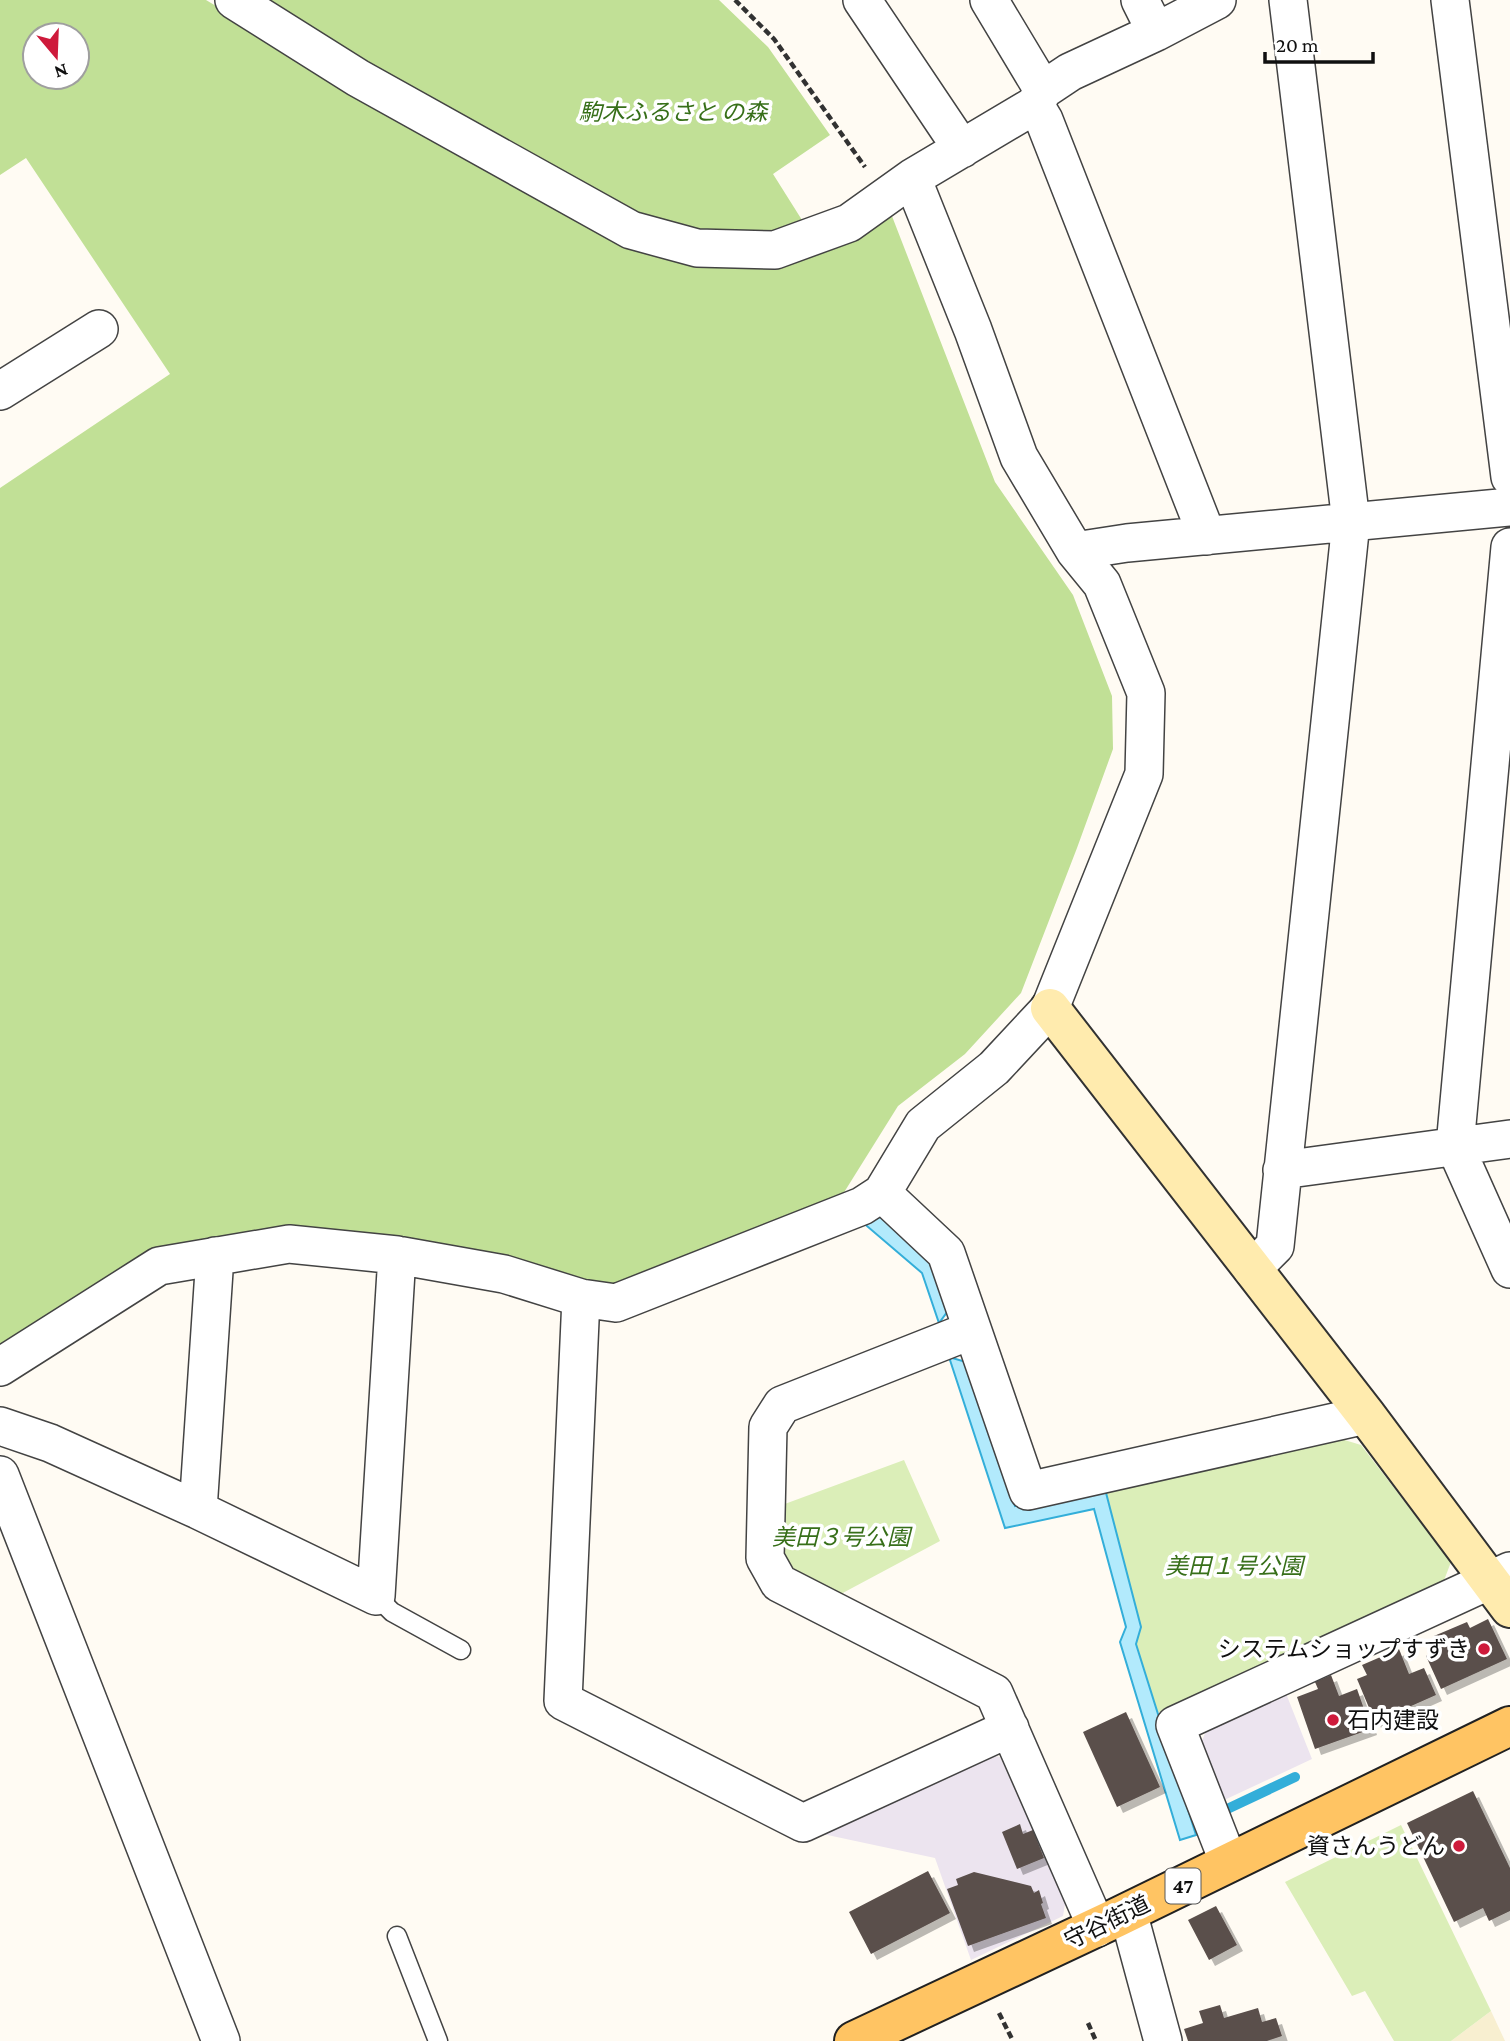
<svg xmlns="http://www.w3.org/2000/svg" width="1510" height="2041" font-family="'Crimson Pro','Noto Sans JP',serif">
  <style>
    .industrial { fill: #ece4ef }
    .farmland { fill: #f8efd0 }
    .green { fill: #dbeeb8 }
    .forest { fill: #c1e096; fill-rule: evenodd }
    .water { fill: #b2eafc; stroke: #33aed9; stroke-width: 2 }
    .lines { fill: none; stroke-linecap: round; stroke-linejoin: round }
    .stream { stroke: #33aed9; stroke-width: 10 }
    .building { fill: #5a4f4b; filter: url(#shadow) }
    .lane-casing { stroke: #434343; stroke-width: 21 }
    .street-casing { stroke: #434343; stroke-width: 40 }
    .secondary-casing { stroke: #323232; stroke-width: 42 }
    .primary-casing { stroke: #212121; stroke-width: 42 }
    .path { stroke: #323232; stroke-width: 4.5; stroke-dasharray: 7 3.5; stroke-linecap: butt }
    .lane { stroke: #fff; stroke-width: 18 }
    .street { stroke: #fff; stroke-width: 37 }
    .secondary { stroke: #ffebae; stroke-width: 38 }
    .primary { stroke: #ffc463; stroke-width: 38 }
    .poi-dot { fill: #ce1a3b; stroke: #fff; stroke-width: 2.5 }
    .labels { text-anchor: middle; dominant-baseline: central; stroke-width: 7; stroke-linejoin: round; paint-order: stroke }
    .shield { fill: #fff; stroke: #585858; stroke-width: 2 }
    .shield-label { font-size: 21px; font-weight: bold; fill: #101010 }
    .park-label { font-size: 23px; font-style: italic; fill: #376f19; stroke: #fff }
    .poi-label { font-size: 23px; fill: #101010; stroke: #fff; text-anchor: end }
    .street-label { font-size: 23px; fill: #101010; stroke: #fff }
  </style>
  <defs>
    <filter id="shadow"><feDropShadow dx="6" dy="6" stdDeviation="0" flood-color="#0004"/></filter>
  </defs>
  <rect width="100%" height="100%" fill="#fffbf3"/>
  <path class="industrial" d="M1285,1691L1312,1759L1220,1802L1201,1743L1209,1724Z
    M984,1754L1000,1757L1066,1898L1063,1916L971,1960L935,1858L818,1833Z"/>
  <path class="farmland" d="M1491,2011L1505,2041H1451Z"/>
  <path class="green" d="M1338,1438L1361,1445L1451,1562L1443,1583L1157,1713L1136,1643L1141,1627L1105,1489Z
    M904,1460L940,1541L839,1595L788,1570L780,1552L782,1505Z
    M1401,1825L1491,2011L1451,2041H1394L1365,1991L1352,1996L1285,1882Z"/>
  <path class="forest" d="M0,0H206L363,94L679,258L890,211L995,482L1073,595L1112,696L1113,749L1077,848L1021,993L965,1054L898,1106L838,1202L612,1287L286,1231L0,1352V488L170,374L26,158L0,175ZM35,35H77V77H35Z
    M251,0H719L768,47L830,135L773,174L807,228L760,239L647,224Z"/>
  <path class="water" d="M879,1215L934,1263L950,1308L939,1323L922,1273L861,1221Z
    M949,1357L966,1362L1015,1506L1105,1489L1141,1627L1136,1644L1196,1835L1180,1840L1120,1642L1126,1627L1094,1509L1005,1528Z"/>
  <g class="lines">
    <path class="stream" d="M1223,1811L1295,1777"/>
  </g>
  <path class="building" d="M1488,1619L1507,1659L1441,1689L1426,1656L1440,1649L1434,1636L1467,1622L1470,1628Z
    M1399,1649L1409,1674L1424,1668L1436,1695L1375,1722L1357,1679L1367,1675L1362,1665Z
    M1331,1675L1339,1696L1357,1689L1371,1729L1315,1749L1297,1697L1318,1689L1315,1682Z
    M1126,1712L1160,1787L1117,1807L1083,1732Z
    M1473,1791L1510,1868V1911L1489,1921L1483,1908L1454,1922L1407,1823Z
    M1020,1824L1023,1834L1033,1830L1044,1858L1017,1869L1002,1832Z
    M928,1871L950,1913L871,1954L849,1912Z
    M974,1872L1031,1886L1034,1893L1039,1890L1043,1903L1041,1904L1046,1918L968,1946L947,1889L958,1885L956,1879Z
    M1216,1906L1237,1945L1209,1960L1188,1920Z
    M1220,2005L1224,2018L1258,2008L1262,2022L1276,2018L1282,2036L1267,2041H1188L1184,2029L1203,2023L1199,2011Z"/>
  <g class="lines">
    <defs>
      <path id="lane" d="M376,1596L392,1612L461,1650
        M397,1936L438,2041"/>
      <path id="street" d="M234,0L358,78L631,230L697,248L775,250L849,223L912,178L1035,105L1043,90L1070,72L1156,32L1217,0
        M862,0L962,149
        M989,0L1043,90
        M1140,0L1156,32
        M1450,0L1510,477
        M1035,105L1044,120L1207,536
        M0,391L99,329
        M1510,547L1455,1146L1510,1269
        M1075,551L1127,543L1510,507
        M1282,1170L1510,1139
        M882,1193L946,1253L1028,1491L1366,1415
        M1252,1269L1275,1246L1351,522L1288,0
        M581,1298L563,1701L803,1823L1010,1728
        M972,1330L782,1405L768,1427L765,1558L779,1583L994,1693L1097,1928
        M0,1367L159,1266L289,1244L397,1255L504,1274L581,1298L616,1303L862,1206L882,1193L923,1125L994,1068L1050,1008L1144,774L1146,693L1102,584L1075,551L1019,457L973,330L912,178
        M0,1426L50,1443L198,1510L376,1596L397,1255
        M0,1475L221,2041
        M198,1510L215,1256
        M1229,1863L1175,1725L1510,1571
        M1128,1912L1163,2041"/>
      <path id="secondary" d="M1050,1008L1366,1415L1510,1608"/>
      <path id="primary" d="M854,2041L1116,1918L1510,1726"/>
    </defs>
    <use href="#lane" class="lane-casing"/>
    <use href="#street" class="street-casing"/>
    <use href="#secondary" class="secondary-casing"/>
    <use href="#primary" class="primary-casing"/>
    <path class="path" d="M735,0L774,39L865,167
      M999,2013L1013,2041
      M1088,2023L1096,2041"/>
    <use href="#lane" class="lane"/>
    <use href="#street" class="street"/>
    <use href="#secondary" class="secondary"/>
    <use href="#primary" class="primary"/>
  </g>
  <g class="poi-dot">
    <circle cx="1484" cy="1649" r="7"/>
    <circle cx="1333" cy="1720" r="7"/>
    <circle cx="1459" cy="1846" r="7"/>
  </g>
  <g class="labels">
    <rect class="shield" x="1165.5" y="1868.5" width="35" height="35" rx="5"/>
    <g class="shield-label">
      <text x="1183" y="1886">47</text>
    </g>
    <g class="park-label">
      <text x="673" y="112">駒木ふるさと の森</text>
      <text x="841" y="1537">美田３号公園</text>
      <text x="1234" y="1566">美田１号公園</text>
    </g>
    <g class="poi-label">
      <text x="1470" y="1649">システムショップすずき</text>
      <text x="1347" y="1720" text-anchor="start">石内建設</text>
      <text x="1445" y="1846">資さんうどん</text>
    </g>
    <g class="street-label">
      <text transform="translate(1107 1922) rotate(-26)">守谷街道</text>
    </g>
  </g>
  <g transform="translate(56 56) rotate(161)"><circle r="33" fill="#ffffff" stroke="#9f9f9f" stroke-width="2"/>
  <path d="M0-5L12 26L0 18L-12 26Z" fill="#ce1a3b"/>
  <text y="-10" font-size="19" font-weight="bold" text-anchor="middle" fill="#101010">N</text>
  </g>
  <path d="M1265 52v10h108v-10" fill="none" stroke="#101010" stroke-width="3.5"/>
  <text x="1276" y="52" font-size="21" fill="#101010" stroke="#ffffff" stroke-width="5" paint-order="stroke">20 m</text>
</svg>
